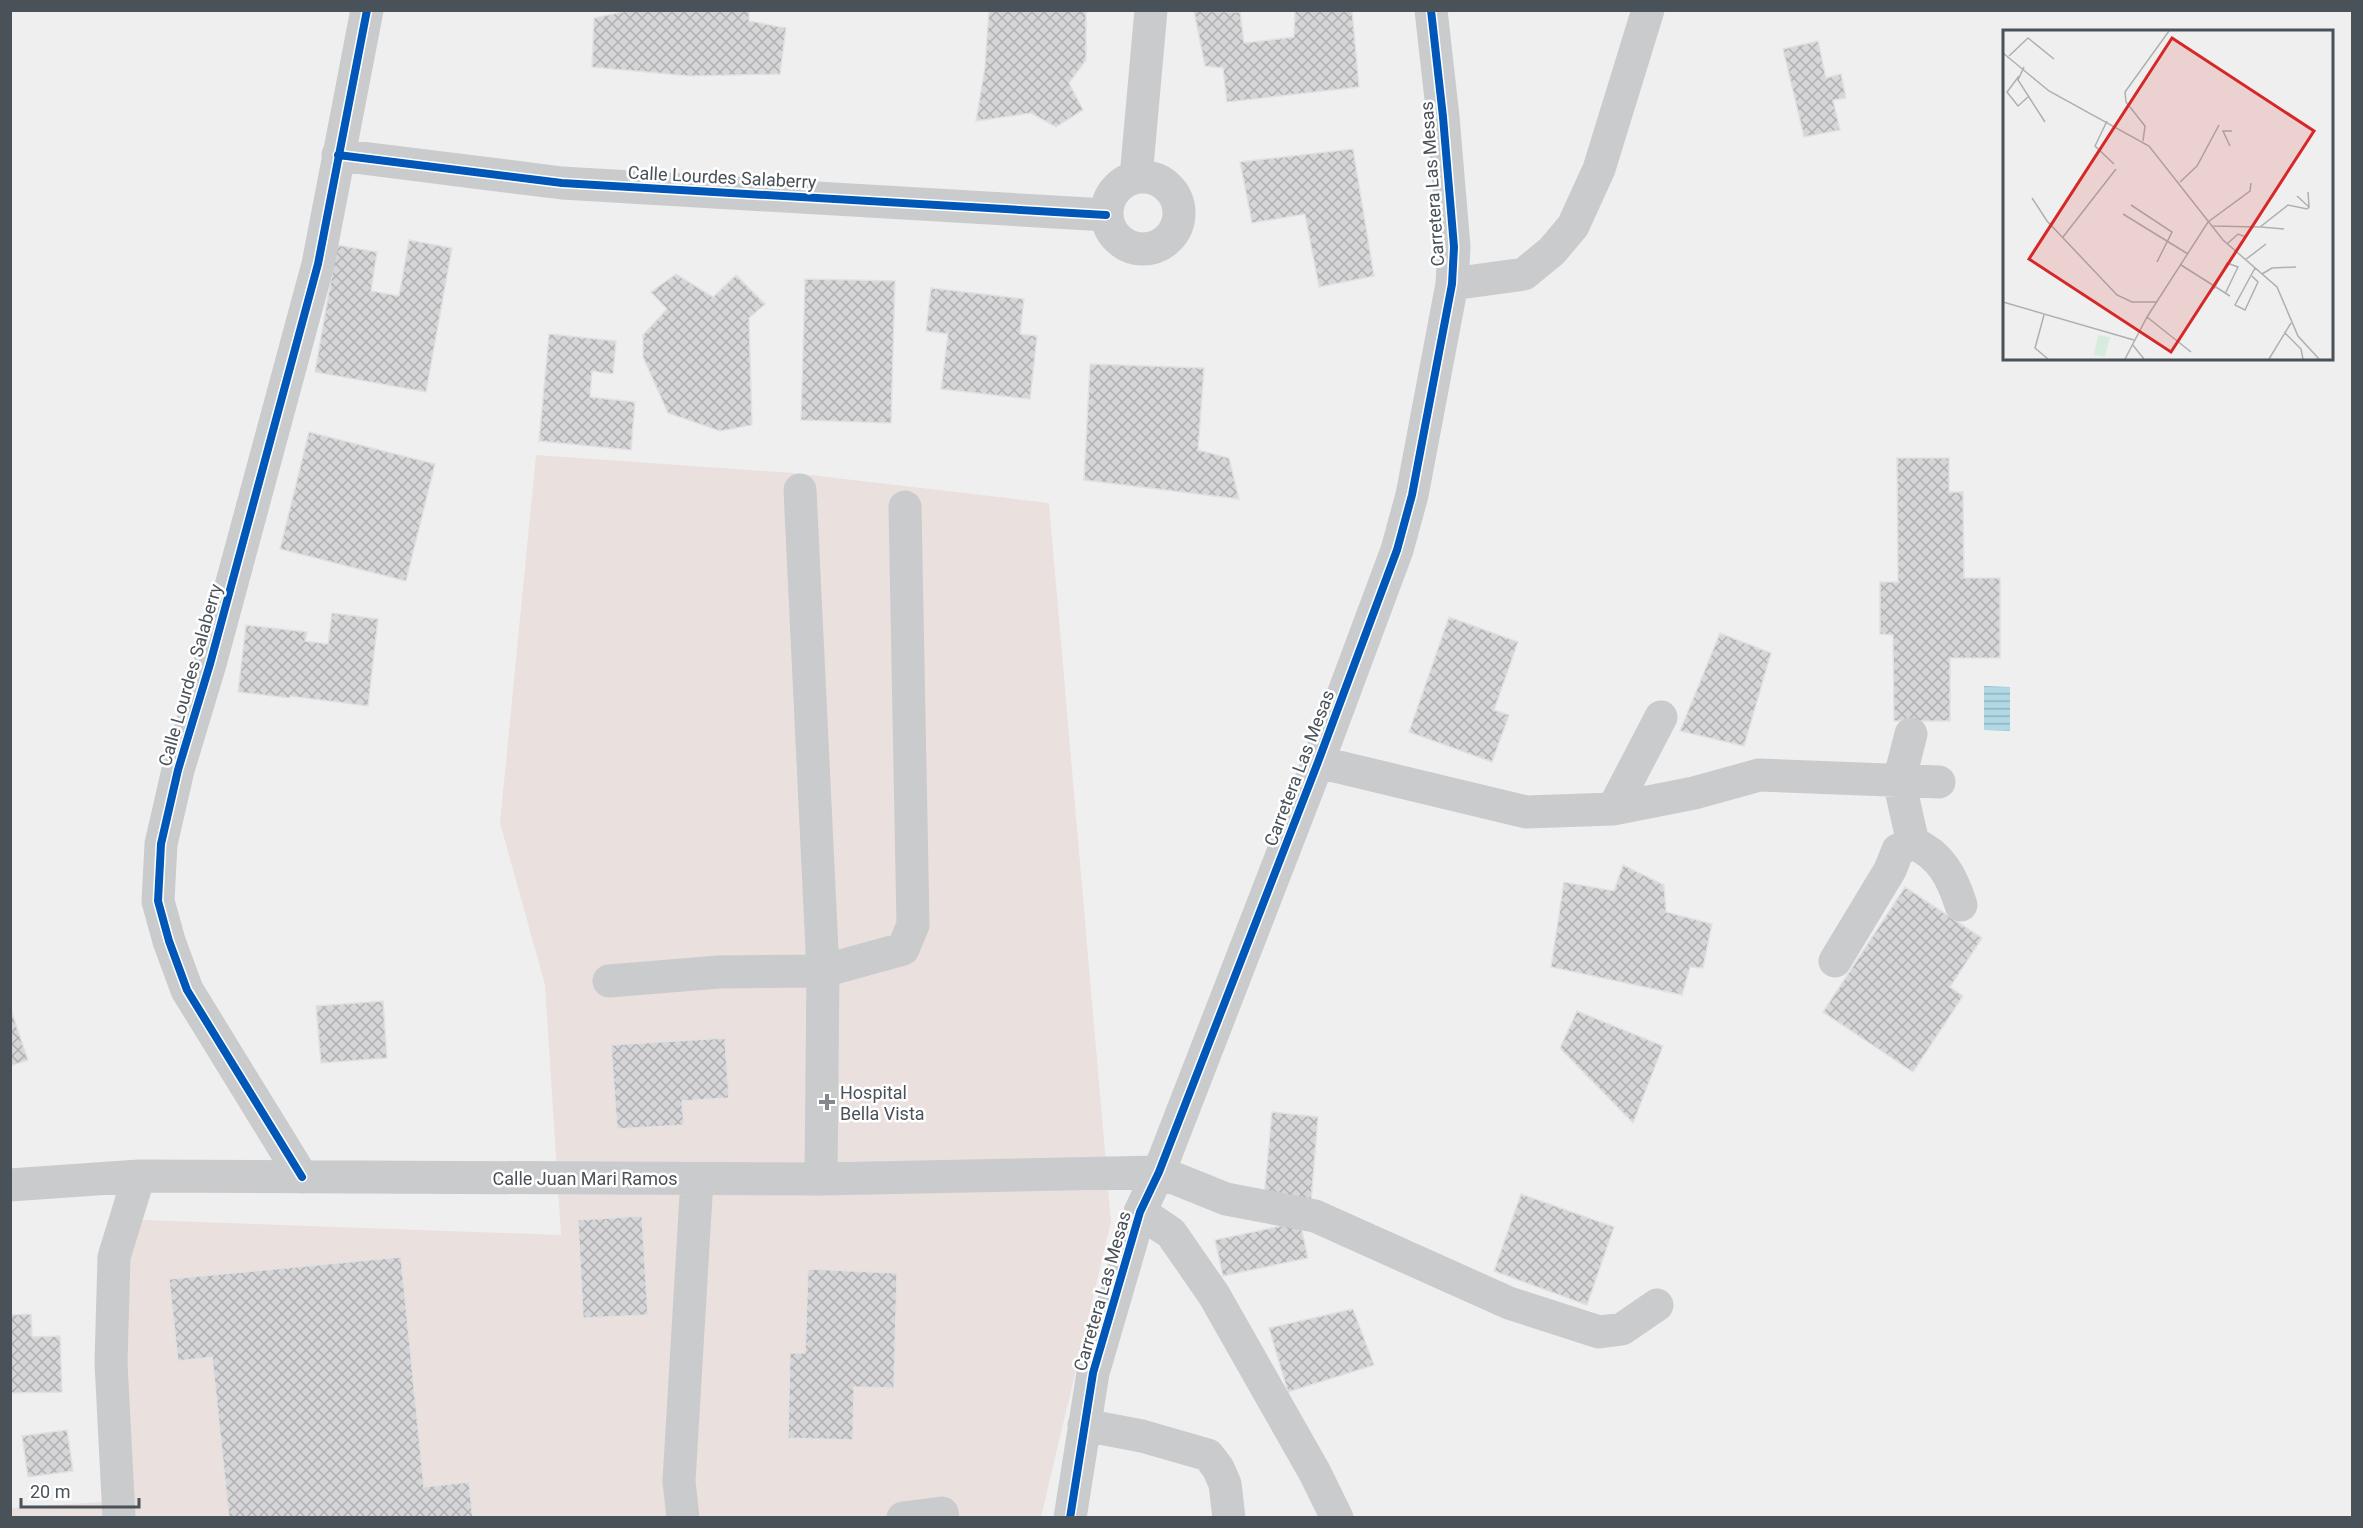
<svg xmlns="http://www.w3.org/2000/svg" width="2363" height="1528" font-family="Roboto,sans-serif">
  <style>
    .medical { fill: #eae0de }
    .water { fill: url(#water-rules) }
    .building { fill: url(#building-cross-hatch); stroke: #e1e1e2; stroke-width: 1.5 }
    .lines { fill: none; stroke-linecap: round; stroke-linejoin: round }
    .minor { stroke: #cacbcd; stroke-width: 33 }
    .cycleway-casing { stroke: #fff; stroke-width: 11 }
    .cycleway { stroke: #0057b8; stroke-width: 8 }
    .poi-dot { fill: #83888e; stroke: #fff; stroke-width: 2 }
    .labels { text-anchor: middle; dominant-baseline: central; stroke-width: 5; stroke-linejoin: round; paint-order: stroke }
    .street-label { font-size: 18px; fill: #495159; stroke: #fff }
    .poi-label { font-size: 18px; fill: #495159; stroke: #fff; text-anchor: start }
    .inset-road { fill: none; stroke: #adb0b3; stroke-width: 1.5 }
    .view { fill: #d62828; fill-opacity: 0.15; stroke: #d62828; stroke-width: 3 }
    .inset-edge { fill: none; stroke: #495159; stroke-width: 3 }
  </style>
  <defs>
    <pattern id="water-rules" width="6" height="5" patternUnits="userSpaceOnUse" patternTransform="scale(1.5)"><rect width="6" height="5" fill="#b0d9e5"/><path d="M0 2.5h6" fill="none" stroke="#91b2bd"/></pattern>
    <pattern id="building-cross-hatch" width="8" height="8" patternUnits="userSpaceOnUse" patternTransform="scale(1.5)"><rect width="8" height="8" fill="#d6d6d8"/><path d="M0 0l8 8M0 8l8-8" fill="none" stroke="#b0b0b2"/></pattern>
  </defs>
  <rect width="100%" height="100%" fill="#f0efef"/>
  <path class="medical" d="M536,455L793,473L1049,503L1111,1222L1041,1517L11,1518V1508L102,1502L115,1219L561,1235L545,985L500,823Z"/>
  <path class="water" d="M1984,686L2010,687V731L1984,730Z"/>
  <path class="building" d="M631,10H749V21L786,28L780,74L690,76L592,67L594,18Z
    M989,10H1086V60L1069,83L1083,110L1056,127L1031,113L976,121L985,67Z
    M1295,10H1352L1359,87L1227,102L1223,68L1205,66L1194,11L1240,12L1244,43L1294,37Z
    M1818,41L1826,78L1841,74L1846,98L1833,100L1840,130L1804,137L1783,49Z
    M1353,149L1374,276L1319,287L1305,214L1252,223L1240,162Z
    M409,240L452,248L426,392L315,372L337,245L377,252L371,291L399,296Z
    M676,274L713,297L736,275L765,304L749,318L752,425L720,431L668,413L643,357V335L667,309L651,292Z
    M805,279L895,281L891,423L801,420Z
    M931,288L1024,299L1020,334L1037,336L1030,399L941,389L948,334L926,331Z
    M549,334L616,341L613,374L592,371L590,397L635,402L631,450L539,441Z
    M1090,364L1204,368L1198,450L1229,458L1239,499L1084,480Z
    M309,432L435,464L406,581L280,549Z
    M1897,458H1949V492H1963L1964,578H2000V658H1950V721H1894L1893,635L1880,634V582H1898Z
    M332,613L378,619L368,706L290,696V698L238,692L246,625L307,632L305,641L328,644Z
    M1449,617L1518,642L1494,710L1509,715L1492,762L1409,732Z
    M1720,633L1771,653L1744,746L1680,731Z
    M1623,865L1664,885L1666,912L1712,924L1703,968L1690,967L1682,995L1551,967L1564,882L1614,891Z
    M1905,887L1982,938L1950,987L1963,996L1913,1072L1823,1012Z
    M383,1001L387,1058L321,1063L316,1006Z
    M10,1007L28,1060L10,1066Z
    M1577,1011L1663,1046L1633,1123L1560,1048Z
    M725,1038L729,1098L682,1101L684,1125L617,1129L611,1045Z
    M1272,1112L1318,1117L1311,1202L1264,1198Z
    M1521,1194L1614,1227L1587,1305L1494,1271Z
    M642,1216L648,1315L583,1318L578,1220Z
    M1300,1222L1308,1258L1223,1276L1215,1240Z
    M401,1257L424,1487L469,1482L473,1518H229L212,1357L178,1361L169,1279Z
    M808,1269L897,1273L894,1388L854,1387L853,1440L788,1438L790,1353H805Z
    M1353,1309L1374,1365L1288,1392L1269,1328Z
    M31,1314L32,1337L60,1336L62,1392L10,1393V1315Z
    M67,1430L73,1471L28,1477L22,1436Z"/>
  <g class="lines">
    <path class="minor" d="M338,155L562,183L1106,215
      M1107 213a36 36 0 1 1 72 0a36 36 0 1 1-72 0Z
      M1136,177L1151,10
      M1452,284L1524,274L1552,251L1573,226L1599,169L1648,10
      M800,490L823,971L821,1179
      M1911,734L1899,781L1913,843
      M1318,762L1526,812L1613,809L1694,793L1759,775L1939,782
      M1613,809L1661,717
      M1835,961L1890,870L1898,850L1913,843C1941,855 1952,877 1961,905
      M609,981L719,972L823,971L903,949L913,925L905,507
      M302,1177L187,990L169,941L158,901L161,844L178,770L210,664L318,264L367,10
      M10,1185L139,1176L821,1179L1159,1172L1226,1199L1315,1216L1509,1303L1599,1332L1622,1329L1657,1305
      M1140,1212L1171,1233L1214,1295L1315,1473L1337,1518
      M1084,1425L1142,1436L1208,1455L1218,1468L1225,1484L1229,1518
      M119,1518L111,1363L114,1257L139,1176
      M683,1518L679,1481L697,1179
      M903,1518L942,1513L943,1518
      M1070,1518L1093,1373L1140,1212L1159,1172L1318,762L1397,550L1412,495L1452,284L1454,247L1443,117L1431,10"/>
    <defs>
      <path id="cycleway" d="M338,155L562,183L1106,215
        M302,1177L187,990L169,941L158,901L161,844L178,770L210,664L318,264L367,10
        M1070,1518L1093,1373L1140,1212L1159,1172L1318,762L1397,550L1412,495L1452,284L1454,247L1443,117L1431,10"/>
    </defs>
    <use href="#cycleway" class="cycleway-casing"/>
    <use href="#cycleway" class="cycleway"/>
  </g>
  <path class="poi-dot" d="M824 1093h6v6h6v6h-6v6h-6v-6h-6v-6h6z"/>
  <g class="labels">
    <g class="street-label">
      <text transform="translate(722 177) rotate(3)">Calle Lourdes Salaberry</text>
      <text transform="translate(1432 184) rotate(-94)">Carretera Las Mesas</text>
      <text transform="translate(190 675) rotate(-74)">Calle Lourdes Salaberry</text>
      <text transform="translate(1299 768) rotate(-69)">Carretera Las Mesas</text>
      <text x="585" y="1178">Calle Juan Mari Ramos</text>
      <text transform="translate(1102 1291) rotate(-74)">Carretera Las Mesas</text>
    </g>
    <g class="poi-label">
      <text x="840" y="1092">Hospital<tspan x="840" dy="21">Bella Vista</tspan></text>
    </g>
  </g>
  <g transform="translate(2003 30)">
    <rect width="330" height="330" fill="#f0efef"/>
    <path d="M95,305L107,307L102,327L91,325Z" fill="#d7ecdf"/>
    <path class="inset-road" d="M0,23L46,61L146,116L220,210L274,257L295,306L316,329M6,26L25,8L51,29M21,37L15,50L42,92M16,46L4,62L15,76L25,67M104,91L92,116L111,134M140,111L142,96L123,72L122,62L166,1M227,116L220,101H229M177,152L194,136L216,95M294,166L306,177L305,162M29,168L44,191L114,265L129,272H154M128,175L169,202L154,232M120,184L185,224M208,196L257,197L285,175L304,179L306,177M258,197L281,199M60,207L113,139M224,214L235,204L243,207M242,230L263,214M178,235L227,266M259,244L269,238L293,237M249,246L255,252L242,280L232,275L252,238M211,259L224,233L235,237L222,264M0,272L131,310M41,285L32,318L45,329M144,287L188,322M281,302L298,319L300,329M129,314L141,329M122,329L144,287L205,192L247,161L248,153M266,329L288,293"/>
    <path class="view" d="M169,8L311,101L168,322L26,229Z"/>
    <rect width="330" height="330" class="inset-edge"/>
  </g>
  <rect width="2363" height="1528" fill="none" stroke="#495159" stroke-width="24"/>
  <path d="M21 1498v9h118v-9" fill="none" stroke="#495159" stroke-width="3"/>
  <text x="30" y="1498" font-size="18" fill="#495159" stroke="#ffffff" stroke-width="4.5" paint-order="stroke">20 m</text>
</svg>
